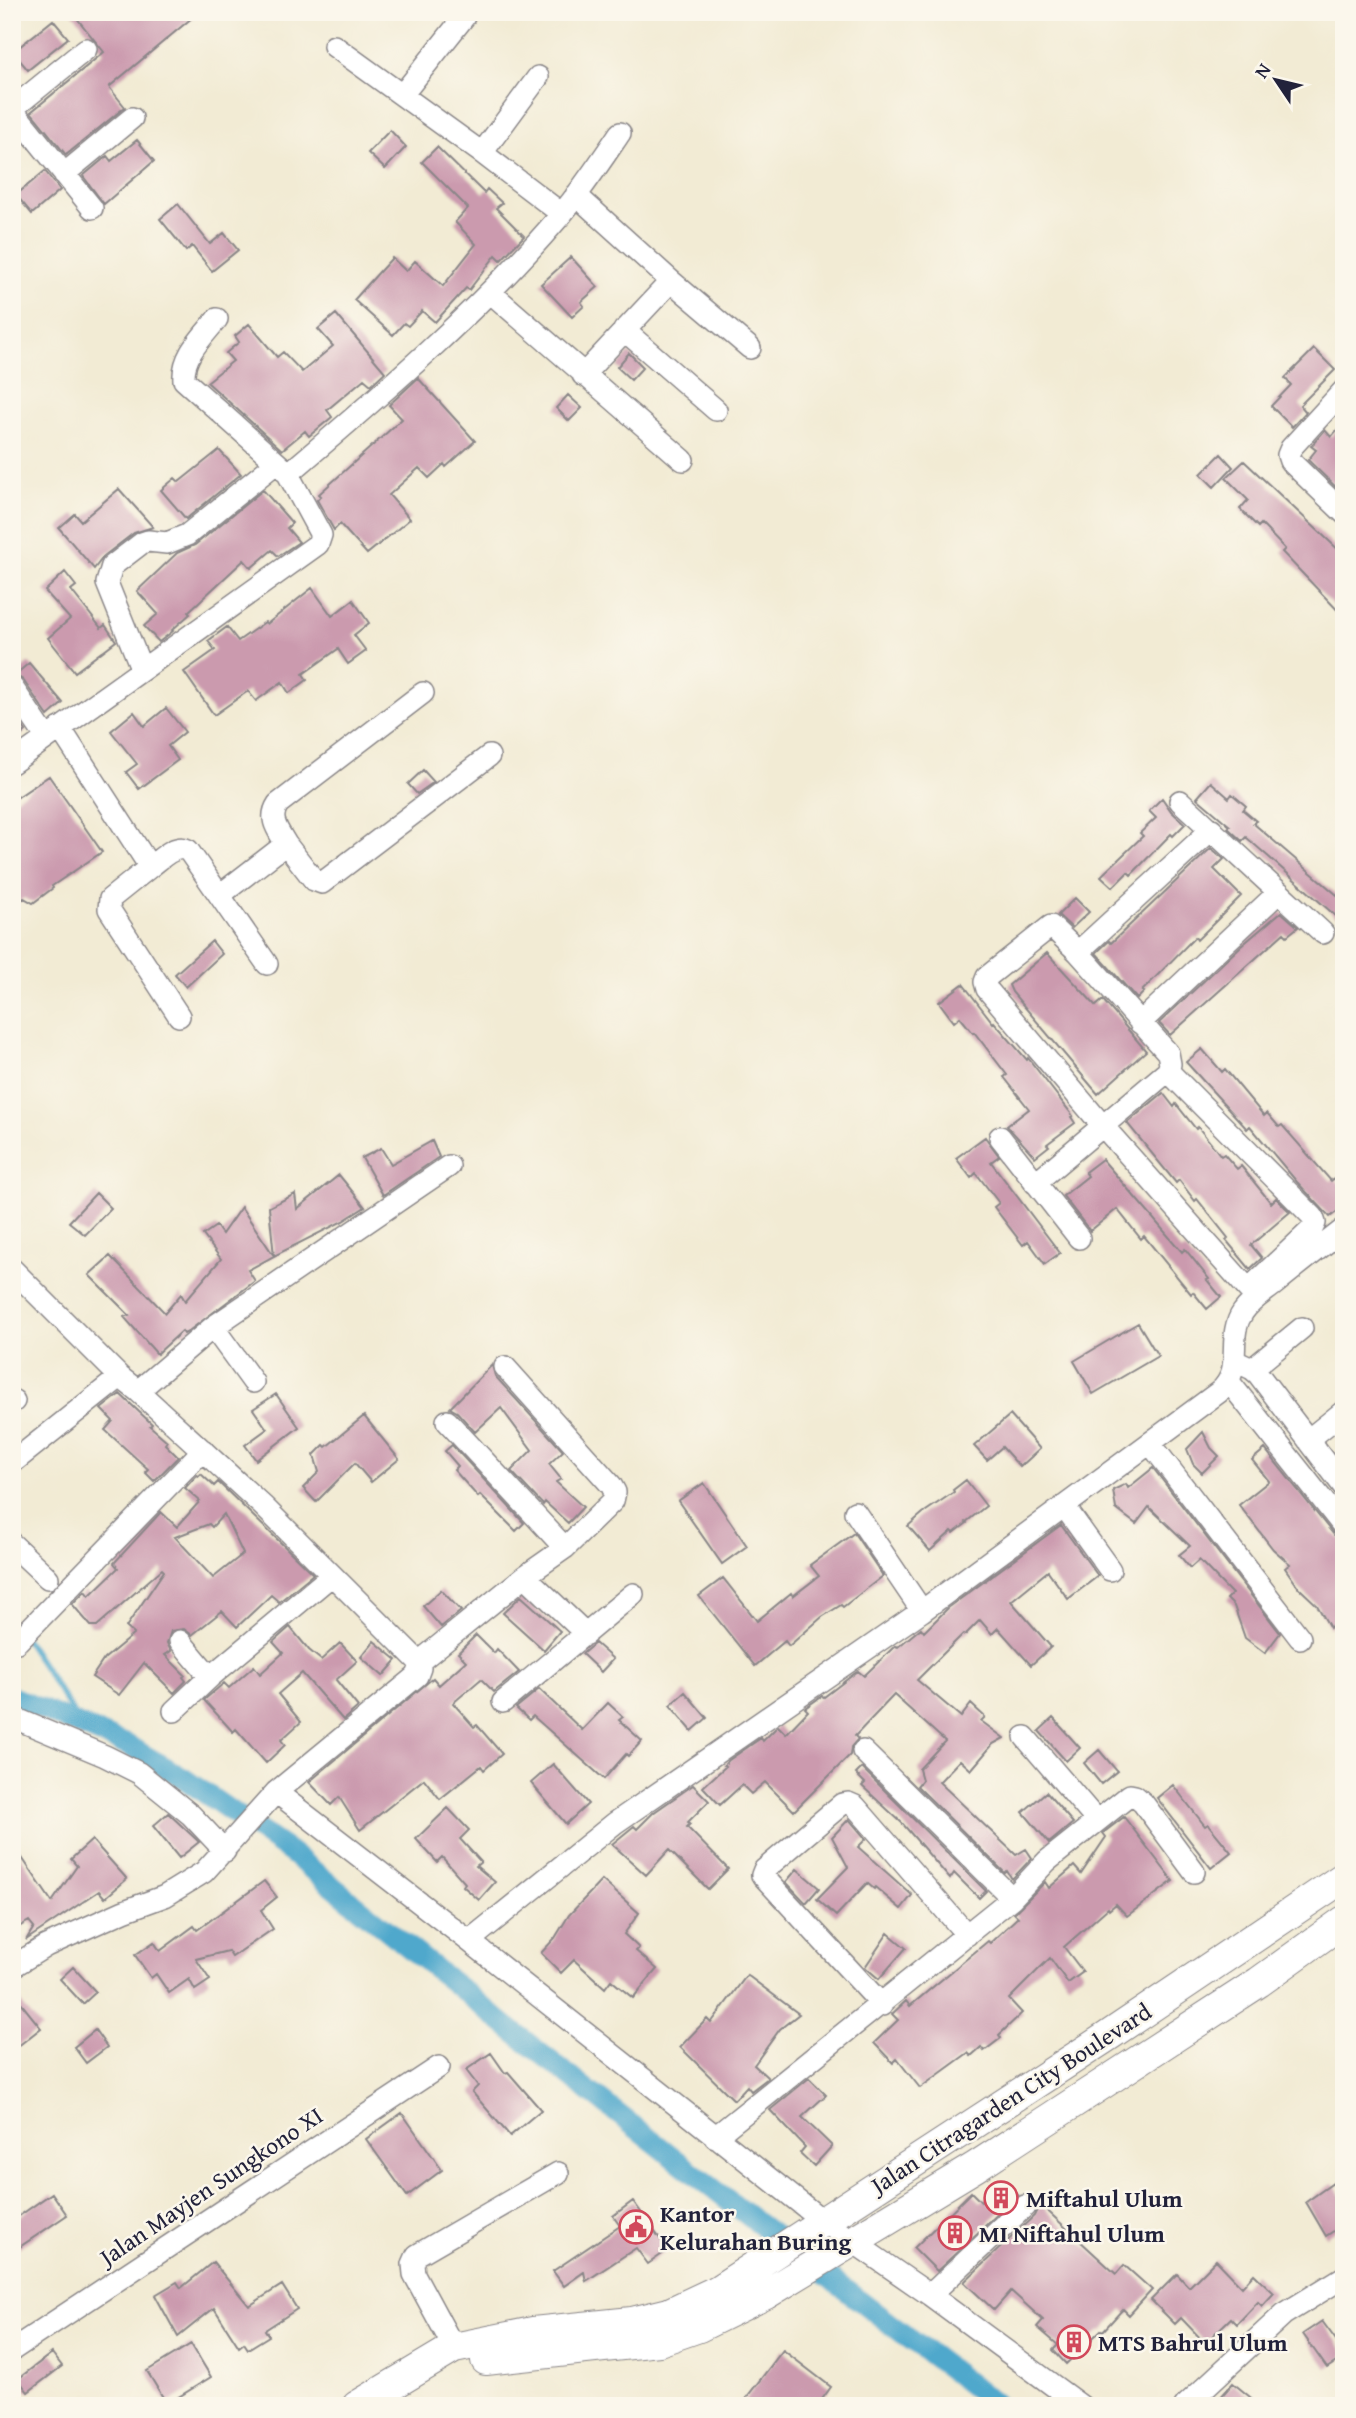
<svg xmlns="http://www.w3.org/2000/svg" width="1356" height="2418" font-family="'Gentium Book Plus',serif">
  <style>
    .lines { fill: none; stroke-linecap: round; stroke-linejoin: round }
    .stream { stroke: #4fa8cc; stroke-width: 6 }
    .canal { stroke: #4fa8cc; stroke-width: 21 }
    .building { fill: #cb9aae; fill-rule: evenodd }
    .minor-casing { stroke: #8a8688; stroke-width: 24 }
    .secondary-casing { stroke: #8a8688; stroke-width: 32 }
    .minor { stroke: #fff; stroke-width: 21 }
    .secondary { stroke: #fff; stroke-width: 30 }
    .labels { text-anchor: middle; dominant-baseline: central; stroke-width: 5; stroke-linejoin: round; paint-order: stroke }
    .street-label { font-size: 24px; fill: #22223b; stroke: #fbf7ec }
    .poi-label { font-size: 24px; font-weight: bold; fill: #22223b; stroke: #fbf7ec; text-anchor: start }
  </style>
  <rect width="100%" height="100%" fill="#fbf7ec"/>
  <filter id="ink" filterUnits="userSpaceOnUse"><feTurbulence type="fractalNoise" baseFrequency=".0143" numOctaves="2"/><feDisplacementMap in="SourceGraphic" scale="14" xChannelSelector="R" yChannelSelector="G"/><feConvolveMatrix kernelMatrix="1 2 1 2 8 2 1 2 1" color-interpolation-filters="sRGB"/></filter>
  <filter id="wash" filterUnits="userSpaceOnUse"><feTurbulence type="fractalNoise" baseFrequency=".00686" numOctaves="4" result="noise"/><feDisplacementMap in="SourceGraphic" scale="28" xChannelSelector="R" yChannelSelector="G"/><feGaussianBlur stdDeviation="1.57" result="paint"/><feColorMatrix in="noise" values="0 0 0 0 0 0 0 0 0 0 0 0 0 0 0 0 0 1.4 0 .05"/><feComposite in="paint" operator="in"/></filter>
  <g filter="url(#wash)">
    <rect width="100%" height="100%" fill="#f2ebd4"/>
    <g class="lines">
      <path class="stream" d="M12,1625L20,1631L82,1726"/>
      <path class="canal" d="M12,1697L129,1746L183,1778L290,1852L544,2056L751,2218L998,2406"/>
    </g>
    <g id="blocks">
      <path class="building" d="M72,12H199L109,87L125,107L66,155L31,112L104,52Z
        M53,20L68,38L28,70L13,52Z
        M390,130L406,147L385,169L368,153Z
        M137,140L154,161L104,204L83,176L107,156L111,161Z
        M437,147L484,193L487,189L502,203L496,208L524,236L501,260L496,255L469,290L466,288L435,322L422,311L408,326L404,323L393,335L354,300L380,271L392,258L406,271L415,261L443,286L476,244L455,222L468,208L422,162Z
        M45,171L60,190L32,214L16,195Z
        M178,204L210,244L224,233L238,250L212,271L192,246L186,251L160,219Z
        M571,257L598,287L581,302L584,306L572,317L541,284Z
        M336,314L385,372L371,385L364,379L327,410L332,417L309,436L305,431L282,450L207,382L233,361L226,353L239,342L235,336L249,324L277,357L283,352L302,372L333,346L318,329Z
        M1314,349L1335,370L1300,405L1306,412L1292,427L1271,406L1291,385L1285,378Z
        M629,353L643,367L631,380L617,367Z
        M418,378L475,441L446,467L444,464L429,478L419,468L389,495L410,519L367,554L340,524L334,530L317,500L321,496L319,494L402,419L389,405Z
        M568,395L582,408L569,421L556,408Z
        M1344,422V495L1308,460L1316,450L1311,446L1325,430L1331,437Z
        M219,450L241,474L186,519L161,490L175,478L179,482Z
        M1221,454L1233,467L1214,487L1201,474Z
        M1244,461L1344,555V617L1282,552L1285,549L1261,524L1258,527L1240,509L1248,500L1226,478Z
        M119,489L153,527L134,533L104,556L94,569L59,528L75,514L81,521Z
        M263,490L292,523L287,528L299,542L278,556L272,550L251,568L244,560L188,612L190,614L172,630L173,631L159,642L144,626L158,614L137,591L177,553L195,545Z
        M65,572L76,586L71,590L101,628L105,625L116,641L75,672L48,638L70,619L45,591Z
        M312,588L332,616L353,600L369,623L354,635L366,651L348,664L338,649L303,674L307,680L289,693L282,682L256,701L248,691L214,715L184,672L215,650L208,641L227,627L238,641L265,622L267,624Z
        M29,663L63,703L48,716L23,680L15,675Z
        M166,708L185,732L168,746L178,760L139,789L126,772L137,764L111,731L134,712L144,726Z
        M12,711L26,731L12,743Z
        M423,770L434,782L417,794L408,784Z
        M49,776L102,852L52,886L53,888L33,903L24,898L12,907V801Z
        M1211,782L1229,798L1232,794L1246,806L1243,810L1256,821L1253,823L1344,901V909L1337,917L1246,837L1242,841L1228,828L1230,826L1197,798Z
        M1162,798L1171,811L1185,824L1173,836L1171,834L1131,875L1128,872L1113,887L1101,876L1143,836L1140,833L1156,818L1149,811Z
        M1211,848L1224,859L1214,869L1241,896L1197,940L1195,937L1142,991L1144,992L1137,999L1096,953L1109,941L1111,943Z
        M1075,898L1089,912L1072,928L1058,915Z
        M1281,912L1298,927L1287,936L1284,933L1170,1035L1159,1023L1240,947Z
        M212,941L222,954L186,987L175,974Z
        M1047,953L1096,1006L1103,1000L1146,1051L1098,1094L1012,992L1009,985Z
        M963,984L993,1023L994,1022L1027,1060L1028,1058L1073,1116L1071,1117L1075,1123L1047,1144L1049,1146L1035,1157L1007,1126L1029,1109L1004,1077L1007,1075L974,1032L973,1033L960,1017L954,1022L939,1002Z
        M1202,1049L1222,1072L1225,1069L1264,1116L1267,1113L1279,1127L1282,1125L1331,1181L1335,1178L1344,1188V1206L1330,1217L1297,1182L1250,1126L1247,1129L1186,1062Z
        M1163,1093L1174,1107L1176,1104L1196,1129L1198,1127L1221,1156L1224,1154L1237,1169L1241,1166L1271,1203L1276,1198L1290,1212L1251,1245L1262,1258L1250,1269L1226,1240L1228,1238L1197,1199L1195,1201L1179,1180L1176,1183L1127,1123Z
        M985,1137L999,1156L991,1162L1060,1253L1045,1264L1028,1241L1023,1245L994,1207L999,1203L976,1173L971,1178L956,1158Z
        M432,1141L439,1157L383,1195L362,1158L381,1148L391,1164Z
        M1102,1159L1182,1252L1185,1249L1209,1279L1207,1280L1221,1297L1207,1309L1193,1292L1191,1294L1144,1236L1141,1239L1117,1209L1090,1231L1063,1196L1088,1176L1085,1172Z
        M339,1175L365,1207L343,1221L274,1256L269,1207L295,1194L297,1209Z
        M96,1193L111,1208L85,1235L69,1222Z
        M241,1207L274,1256L248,1270L255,1281L186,1333L184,1334L182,1331L157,1354L124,1317L129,1315L89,1275L110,1256L165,1313L181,1294L185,1301L221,1259L203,1235L216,1226L222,1234Z
        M1138,1323L1158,1356L1093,1394L1074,1361Z
        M492,1365L495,1376L563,1451L549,1464L561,1479L556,1482L583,1507L568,1523L545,1502L543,1505L511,1471L532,1450L501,1408L475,1432L457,1412L450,1408Z
        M120,1394L152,1424L150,1426L167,1441L165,1444L178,1457L154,1481L145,1472L148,1469L105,1430L113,1421L101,1409Z
        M276,1394L299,1427L256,1460L245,1445L267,1429L253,1409Z
        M1010,1415L1040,1449L1020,1467L1002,1447L987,1460L974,1446Z
        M364,1416L399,1459L371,1482L355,1463L316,1502L303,1488L319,1472L314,1455L324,1445L326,1447Z
        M1203,1432L1211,1448L1219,1456L1202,1473L1193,1464L1187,1449Z
        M452,1445L524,1523L516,1531L480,1495L478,1497L454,1470L458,1466L445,1451Z
        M1265,1449L1334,1535L1344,1540V1611L1330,1628L1317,1605L1299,1588L1285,1568L1290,1564L1273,1549L1239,1505L1269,1481L1252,1460Z
        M1153,1468L1280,1633L1265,1653L1245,1638L1234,1606L1227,1599L1232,1594L1199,1560L1190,1568L1179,1555L1190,1546L1149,1507L1136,1524L1116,1509L1113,1490L1126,1484L1128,1488Z
        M201,1474L214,1486L218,1482L313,1574L279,1602L271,1595L237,1627L222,1611L192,1635L184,1629L171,1631L167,1643L171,1651L165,1655L185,1675L183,1677L186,1681L174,1693L144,1663L119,1695L92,1677L104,1659L134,1634L126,1627L164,1571L162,1569L97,1626H91L72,1604L85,1591L89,1596L118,1568L114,1563L161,1512L177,1527L200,1501L185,1488L197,1475L199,1476ZM224,1514L243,1554L213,1578L175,1537L209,1524L212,1527Z
        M966,1480L986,1506L966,1522L967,1523L954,1533L952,1531L930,1551L908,1526L923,1513L954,1492L953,1490Z
        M704,1483L747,1546L722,1564L678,1501Z
        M1061,1525L1098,1576L1068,1599L1048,1571L1011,1601L1051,1647L1031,1665L998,1628L992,1634L980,1620L965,1635L963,1634L917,1680L961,1717L971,1704L985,1717L981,1721L1004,1738L993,1744L971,1770L960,1760L939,1782L1016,1855L1026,1849L1032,1858L1012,1879L1007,1871L1005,1873L917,1786L922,1780L919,1769L945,1741L894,1695L855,1736L858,1739L851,1747L850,1755L794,1811L765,1782L751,1794L742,1785L720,1805L703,1787L726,1766L724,1765L729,1760L761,1738L763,1741L778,1726L786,1734L808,1711L805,1708L822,1696L824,1697L858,1671L864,1676L895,1646L898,1647L921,1628L924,1632L948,1608Z
        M854,1533L883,1576L843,1607L841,1605L822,1617L789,1646L785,1641L755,1666L699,1596L723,1578L757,1621L791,1593L793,1596L819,1576L810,1565Z
        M441,1590L461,1611L441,1627L423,1606Z
        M521,1596L560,1631L544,1650L503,1613Z
        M290,1627L309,1650L321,1660L340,1643L357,1661L336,1680L358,1707L343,1720L302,1673L278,1694L301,1722L281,1740L285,1745L266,1763L236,1729L233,1732L204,1700L224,1683L229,1688L254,1666L260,1674L283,1653L273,1642Z
        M476,1635L494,1653L497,1649L519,1672L494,1692L481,1679L453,1703L474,1727L477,1725L502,1754L484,1770L481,1766L440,1799L424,1779L360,1830L339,1797L331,1805L309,1782L433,1678L439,1685L466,1661L458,1653Z
        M374,1641L397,1660L383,1676L361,1657Z
        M595,1643L613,1659L601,1672L582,1654Z
        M539,1689L582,1730L608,1703L623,1717L619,1720L642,1741L628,1756L626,1754L604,1779L533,1716L529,1720L516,1708Z
        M685,1692L707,1718L692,1731L670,1705Z
        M1053,1718L1080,1748L1066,1761L1039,1731Z
        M1099,1750L1117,1771L1101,1784L1084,1763Z
        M553,1764L588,1804L566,1824L531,1783Z
        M862,1768L986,1891L979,1898L954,1873L950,1879L902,1823L862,1786L865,1783L856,1774Z
        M693,1785L709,1801L688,1822L690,1824L687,1827L728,1869L708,1889L669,1850L646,1875L612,1844L634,1826L637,1829L653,1813Z
        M1173,1785L1205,1826L1208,1824L1231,1852L1211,1868L1157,1798Z
        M1046,1792L1073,1823L1049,1843L1023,1812Z
        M448,1808L469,1830L460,1839L481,1862L476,1866L495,1882L479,1900L463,1886L465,1883L442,1857L437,1862L416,1839Z
        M168,1813L199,1842L179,1858L153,1826Z
        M1124,1817L1173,1881L1127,1916L1116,1904L1109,1910L1108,1908L1064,1947L1083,1972L1068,1983L1050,1958L1009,1999L1022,2013L999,2035L1001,2038L984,2051L981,2047L971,2056L968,2053L920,2088L897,2059L893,2063L874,2043L898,2020L892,2014L906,2001L910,2006L988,1941L990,1943L1018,1917L1014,1913L1045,1882L1049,1888L1074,1866L1081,1874L1106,1837L1103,1833Z
        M849,1819L866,1839L858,1847L912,1895L901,1909L875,1887L874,1889L867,1883L836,1916L817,1899L848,1867L832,1837Z
        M92,1840L127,1879L105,1898L99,1891L26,1940L34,1927L29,1921L12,1931V1843L52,1902L77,1866L71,1859Z
        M797,1869L819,1888L806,1903L786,1882Z
        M602,1880L639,1913L624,1934L639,1948L636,1951L657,1969L633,1998L611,1980L605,1988L574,1960L561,1973L541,1953L555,1938L569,1915Z
        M264,1881L277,1897L261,1910L273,1929L232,1957L228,1951L196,1959L210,1980L195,1990L189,1979L169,1993L156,1974L151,1978L135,1955L154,1942L160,1951L194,1926L197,1930Z
        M888,1933L906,1948L879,1979L865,1967Z
        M73,1967L96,1992L83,2004L60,1979Z
        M747,1975L799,2014L780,2029L754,2065L768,2078L751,2091L747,2086L734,2100L680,2047L707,2019L711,2023Z
        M12,1992L41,2028L12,2051Z
        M95,2030L107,2047L86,2063L74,2047Z
        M491,2053L505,2073L508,2072L541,2110L510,2136L472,2092L478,2086L466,2070Z
        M809,2078L826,2095L802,2117L832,2146L814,2166L800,2153L805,2147L770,2110Z
        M402,2113L442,2170L407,2196L366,2139Z
        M1002,2180L1018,2195L937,2271L914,2248L971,2192L981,2202Z
        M1333,2183L1344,2199V2224L1326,2236L1306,2202Z
        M52,2193L67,2215L12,2252V2221Z
        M633,2201L668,2250L648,2264L636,2248L586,2281L584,2272L564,2286L553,2271L620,2226L613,2216Z
        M1040,2204L1116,2274L1124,2265L1152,2290L1129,2315L1123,2309L1103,2331L1101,2330L1066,2364L1053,2350L1058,2345L1037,2327L1043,2320L1011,2291L994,2310L964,2282L1034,2216Z
        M1216,2260L1242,2287L1254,2274L1274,2293L1262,2306L1258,2302L1237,2324L1231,2318L1205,2343L1181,2318L1175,2324L1151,2300L1177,2274L1189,2287Z
        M213,2262L249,2306L282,2285L297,2309L265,2330L269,2336L248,2349L244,2343L239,2347L214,2308L178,2337L155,2295L177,2282L181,2288Z
        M1322,2321L1344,2351V2357L1327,2368L1303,2334Z
        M191,2344L211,2377L167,2404L147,2371Z
        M783,2350L831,2387L817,2406H740Z
        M52,2353L62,2366L28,2392L18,2379Z
        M1233,2383L1261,2406H1213Z"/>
    </g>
  </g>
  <g filter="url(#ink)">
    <use href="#blocks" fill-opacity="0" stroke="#8a8688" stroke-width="2"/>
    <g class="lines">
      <defs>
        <path id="minor" d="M334,46L482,153L562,214
          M402,95L464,17
          M12,109L92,208
          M12,109L86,49
          M482,153L538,77
          M64,174L132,118
          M576,195L671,281L750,348
          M490,292L683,460
          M217,319C203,337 182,355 184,380L285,470
          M624,330L716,410
          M583,375L671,281
          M1344,390L1291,448L1288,455L1290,461L1344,513
          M142,670L107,583L112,566L142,543L148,541L167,543L187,535L276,463
          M12,687L46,737
          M60,728L150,867C161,859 175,843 188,850L267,964
          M12,763L318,544L321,535L288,474C381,395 481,309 560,216C582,190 601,161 620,133
          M1180,801L1323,933
          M286,844L314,880L322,883L489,756
          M150,867L110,899L109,909L179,1016
          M220,895L286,844C278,830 268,819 278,804L423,693
          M1078,952L1212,829
          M1140,1023L1279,892
          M1168,1071L1313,1217L1315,1223L1312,1229L1254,1284
          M1000,1137L1079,1238
          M1035,1183L1168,1071L1170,1064L1168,1053L1078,952L1051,926L987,977L985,982L987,989L1102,1125L1256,1298
          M12,1269L120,1377L138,1391L263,1506L419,1662L420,1668L417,1676L276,1792L204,1872L165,1896L124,1911L46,1946L12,1967
          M213,1327L253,1382
          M1235,1361L1252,1369L1258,1374L1344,1487
          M1252,1369L1302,1328
          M1230,1383L1344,1527
          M138,1391L213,1327L449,1166
          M12,1400L14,1401
          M447,1421L565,1548
          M1308,1440L1344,1411
          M1150,1443L1300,1638
          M12,1463L120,1377
          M1064,1506L1110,1570
          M855,1512L922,1611
          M12,1544L48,1578
          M525,1576L586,1634
          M180,1641L210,1677
          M17,1642L203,1450
          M419,1662L525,1576L565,1548L613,1501L615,1492L611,1485L505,1367
          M503,1702L633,1594
          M174,1711L210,1677L332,1575
          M12,1717L105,1756L139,1773L191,1815L225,1851
          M1025,1737L1097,1821
          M863,1751L1012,1898
          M276,1792L469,1941L823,2221L930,2295L1081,2406
          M469,1941L615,1823L922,1611L1219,1392C1246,1369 1225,1337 1243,1312C1251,1300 1265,1292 1276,1283C1298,1265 1321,1247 1344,1229
          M882,2005L762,1875L764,1870L842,1804L848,1803L855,1806L967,1935
          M715,2137L1012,1898L1047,1861L1130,1795L1135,1796L1143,1803L1194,1872
          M930,2295L1025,2206
          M454,2348L414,2274L413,2264L417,2255L558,2173
          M12,2350L439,2067
          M1185,2406L1284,2314L1344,2277"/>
        <path id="secondary" d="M486,2360L659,2341L699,2327L766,2294L975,2167L1259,1982L1344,1921
          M357,2406L454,2348L533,2332L632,2322L669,2313L718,2290L1105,2038L1344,1877"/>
      </defs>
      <use href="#minor" class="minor-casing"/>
      <use href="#secondary" class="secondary-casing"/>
      <use href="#minor" class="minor"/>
      <use href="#secondary" class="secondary"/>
    </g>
  </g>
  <defs>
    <symbol id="building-ring" viewBox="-11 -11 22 22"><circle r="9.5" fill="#fbf7ec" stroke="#d1495b" stroke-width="1.5"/><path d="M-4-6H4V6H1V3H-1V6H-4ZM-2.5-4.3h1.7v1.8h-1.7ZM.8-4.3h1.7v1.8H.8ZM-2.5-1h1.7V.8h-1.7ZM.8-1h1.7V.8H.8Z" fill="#d1495b"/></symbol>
    <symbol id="civic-ring" viewBox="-11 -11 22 22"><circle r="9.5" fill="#fbf7ec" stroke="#d1495b" stroke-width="1.5"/><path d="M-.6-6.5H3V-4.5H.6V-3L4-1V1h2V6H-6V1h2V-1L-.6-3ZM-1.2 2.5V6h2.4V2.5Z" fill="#d1495b"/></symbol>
  </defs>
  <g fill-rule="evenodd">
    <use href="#building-ring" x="982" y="2179" width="38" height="38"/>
    <use href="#civic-ring" x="617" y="2208" width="38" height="38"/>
    <use href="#building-ring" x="936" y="2214" width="38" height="38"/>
    <use href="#building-ring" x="1055" y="2323" width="38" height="38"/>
  </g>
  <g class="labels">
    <g class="street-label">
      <text transform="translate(1011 2098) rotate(-33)">Jalan Citragarden City Boulevard</text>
      <text transform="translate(211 2186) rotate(-34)">Jalan Mayjen Sungkono XI</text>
    </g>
    <g class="poi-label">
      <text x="1026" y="2198">Miftahul Ulum</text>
      <text x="660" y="2213">Kantor<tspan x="660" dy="28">Kelurahan Buring</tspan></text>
      <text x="979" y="2233">MI Niftahul Ulum</text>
      <text x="1098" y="2342">MTS Bahrul Ulum</text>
    </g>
  </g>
  <rect width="1356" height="2418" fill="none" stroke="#fbf7ec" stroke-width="42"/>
  <g transform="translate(1276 80) rotate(305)" stroke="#fbf7ec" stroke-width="5" paint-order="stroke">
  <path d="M0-5L12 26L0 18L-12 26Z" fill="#22223b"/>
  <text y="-10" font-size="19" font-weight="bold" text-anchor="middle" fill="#22223b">N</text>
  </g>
</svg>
